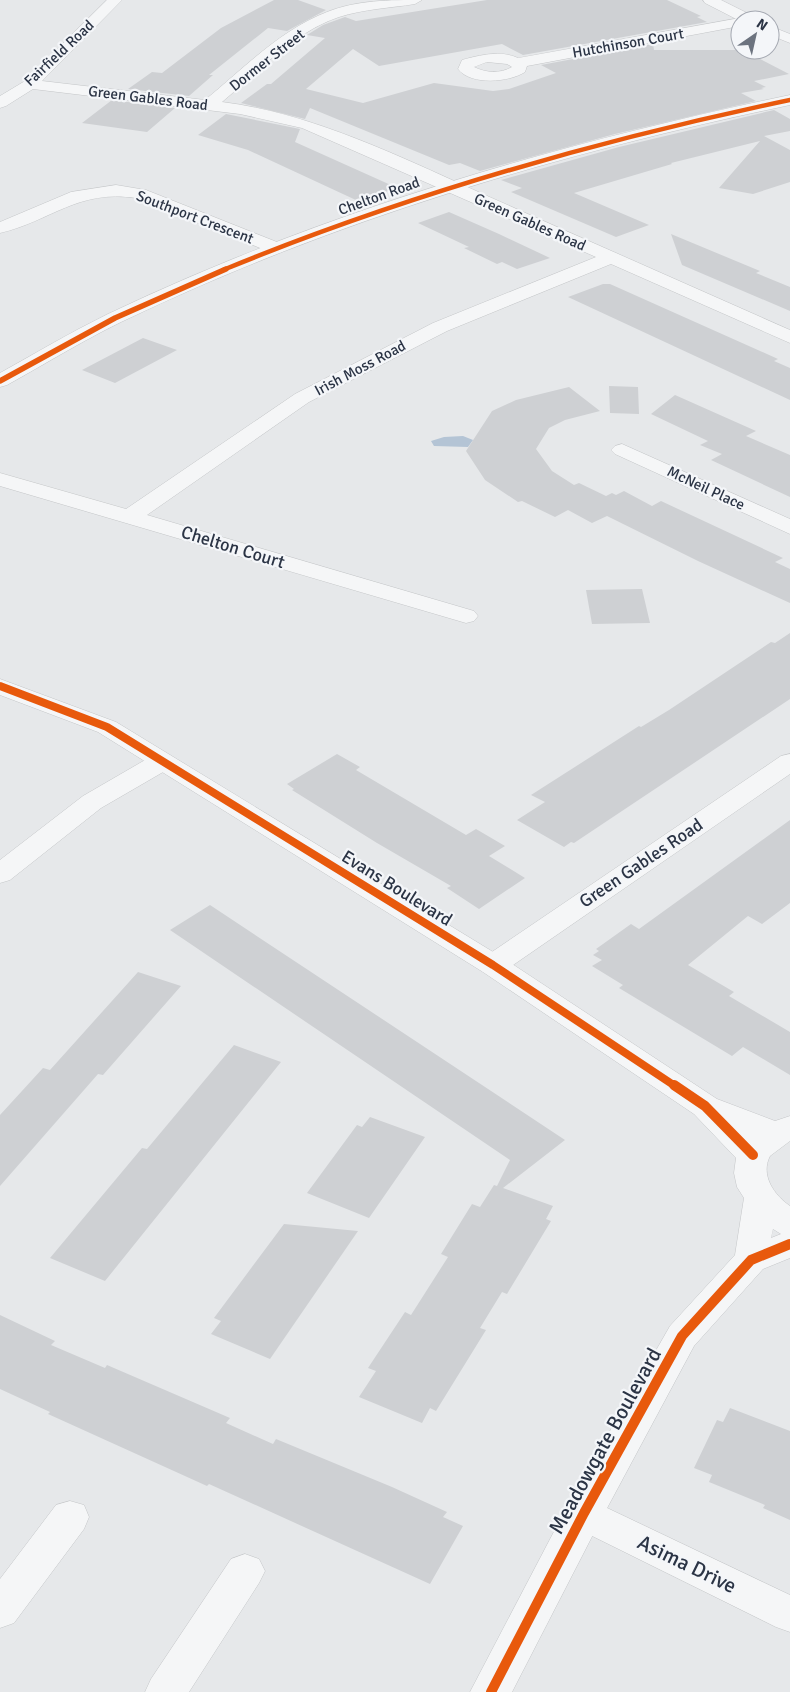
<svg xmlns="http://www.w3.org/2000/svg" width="790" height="1692" font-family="Signika,sans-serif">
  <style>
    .water { fill: #b4c4d5 }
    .building { fill: #ced0d3 }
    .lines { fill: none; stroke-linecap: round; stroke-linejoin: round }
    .minor-casing { stroke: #c4c6c8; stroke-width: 1 }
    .tertiary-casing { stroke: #c4c6c8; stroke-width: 1 }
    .minor { fill: #f5f6f7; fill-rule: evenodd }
    .tertiary { fill: #f5f6f7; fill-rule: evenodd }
    .cycleway-far3-casing { stroke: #f4f6f9; stroke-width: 6 }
    .cycleway-far2-casing { stroke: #f4f6f9; stroke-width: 8 }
    .cycleway-far1-casing { stroke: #f4f6f9; stroke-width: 11 }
    .cycleway-casing { stroke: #f4f6f9; stroke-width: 13 }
    .cycleway-far3 { stroke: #e8590c; stroke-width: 4.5 }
    .cycleway-far2 { stroke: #e8590c; stroke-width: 5.5 }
    .cycleway-far1 { stroke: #e8590c; stroke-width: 8 }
    .cycleway { stroke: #e8590c; stroke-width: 10 }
    .labels { text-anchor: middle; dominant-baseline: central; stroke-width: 4.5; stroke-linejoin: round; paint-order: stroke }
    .far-street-label { font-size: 15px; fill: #2b3445; stroke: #f4f6f9 }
    .street-label { font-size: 18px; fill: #2b3445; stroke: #f4f6f9 }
    .near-street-label { font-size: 21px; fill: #2b3445; stroke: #f4f6f9 }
  </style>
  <rect width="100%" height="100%" fill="#e6e8ea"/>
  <path class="water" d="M463,436L473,440L468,447L434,446L431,441L444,437Z"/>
  <path class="building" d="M274,0H298L326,10L287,31L268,28L209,75H213L189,96L128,89L152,72L162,73L221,28Z
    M487,0H667L701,16L697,17L707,22L523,55L502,44L379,66L353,49L306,89L363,103L434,83L493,91L509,89L556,73L541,65L653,44L654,50H743L789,74L754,81L766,87L761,88L764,89L741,93L756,101L615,134L480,171L460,163L449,165L310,108L305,119L241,103L267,84H271L325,38L307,35L323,25L345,17L356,21Z
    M112,100L175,108L147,132L82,123Z
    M774,110L790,119V131L764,136L790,150V182L753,194L719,188L760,141L671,163L672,164L574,193L649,225L616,237L511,192L522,188L501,180L619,147Z
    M226,114L300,129L295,142L393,186L386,188L391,190L358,201L248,150L198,135Z
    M449,212L499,234L550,258L517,269L502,262L497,264L464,248L469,247L418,223Z
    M671,234L760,271L756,273L790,287V311L682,265Z
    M603,284H610L778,359L774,361L790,368V400L568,297Z
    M143,338L177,350L115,383L82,370Z
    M609,386L638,387L639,414L610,413Z
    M569,387L600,411L565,420L549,428L536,449L552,471L574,485L579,483L606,496L612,493L616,495L624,491L652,506L661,501L783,558L775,562L790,569V603L698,561L607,516L592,523L568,510L555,517L522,501L518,502L485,480L466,451L492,411L516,400Z
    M675,395L756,431L746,436L790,455V497L711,460L722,454L700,445L708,441L651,414Z
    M642,589L650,623L592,624L586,590Z
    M790,633V699L574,843L571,842L564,847L517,820L545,802L531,795L639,726L641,727L669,710L771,642L775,643Z
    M337,754L360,767L356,770L466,835L476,829L505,846L489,856L525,878L479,909L447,888L451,886L377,843L292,790L294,789L287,784Z
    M790,820V903L762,924L748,916L688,965L734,992L729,996L790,1032V1075L743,1047L732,1056L619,988L623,985L592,966L602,960L593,955L599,951L596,949L631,924L639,929Z
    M210,905L565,1140L503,1188L553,1206L546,1219L551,1221L507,1294L502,1292L480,1328L486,1330L436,1411L430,1408L422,1423L359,1397L376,1371L368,1368L405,1312L411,1315L448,1257L441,1254L472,1204L480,1207L494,1185L497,1186L510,1160L170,930Z
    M138,972L181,986L103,1075L98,1074L0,1186V1115L43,1068L50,1070Z
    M234,1045L281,1062L105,1281L50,1258L142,1148L147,1149Z
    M370,1117L425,1137L369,1218L307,1193L357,1125L362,1127Z
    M284,1224L358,1231L270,1359L211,1334L221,1321L214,1318Z
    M0,1315L55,1341L51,1345L105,1368L107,1365L230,1418L226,1423L273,1444L276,1439L392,1487L447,1512L443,1517L463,1526L430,1584L209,1484L207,1486L48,1414L50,1412L0,1389Z
    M730,1408L790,1431V1520L763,1508L765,1505L709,1482L712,1475L694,1468L717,1420L723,1422Z"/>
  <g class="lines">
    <defs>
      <path id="minor" d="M107,0H122L42,81L205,100C243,69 280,30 327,12C357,0 390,0 422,0L415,4C390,8 364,9 339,17C294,32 258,72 222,102C312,113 403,158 485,195C587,240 688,285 790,330V343L611,264L447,331L309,402L147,515L474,611L478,616L474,621L466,623L0,486V473L126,509L295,394L433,323L596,257L302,128L240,114L33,89L6,106L0,108V96L25,81Z
        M740,18L746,20H740V26L527,66L525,72C510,82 471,86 458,69L462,60C480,55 501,50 518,58ZM487,62L507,64L512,67C500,74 486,73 474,67Z
        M116,185L146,190L282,244L285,248L282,252L276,253L270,252L136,198C78,189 51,221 0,233V222L71,192Z
        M622,444L790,519V534L615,454L611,450L615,446Z
        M161,754L170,756L174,762L170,768L101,808L10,880L0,883V860L83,796L152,756Z
        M790,754V774L503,972L493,975L483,972L478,965L483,958L781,756Z
        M584,1497L790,1595V1632L776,1627L570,1525L565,1513L570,1501Z
        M70,1501L84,1505L89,1517L84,1529L14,1623L0,1628V1579L56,1505Z
        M245,1554L259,1559L265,1571L259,1583L189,1692H145L151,1679L231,1559Z"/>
      <path id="tertiary" d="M703,0H721L755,17L757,20L740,21L705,3Z
        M770,26L790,34V43L770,35Z
        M790,95V105C560,153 333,220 121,322C82,341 45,364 7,385L0,387V373C36,353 71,332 108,314C324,211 556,144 790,95Z
        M0,679L116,722L503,958L717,1099L775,1121L790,1116V1141L770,1156C760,1175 774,1195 790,1206V1258L763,1269L694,1346L598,1525L512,1692H470L570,1501L670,1326L735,1255L744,1198L737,1187L734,1173L736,1158L694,1114L483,972L98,732L0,695ZM773,1229L781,1234L771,1238Z"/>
    </defs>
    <use href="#minor" class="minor-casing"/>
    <use href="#tertiary" class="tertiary-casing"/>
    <use href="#minor" class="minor"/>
    <use href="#tertiary" class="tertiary"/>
    <defs>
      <path id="cycleway-far3" d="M223,270C408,194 595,141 790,100"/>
      <path id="cycleway-far2" d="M0,381L115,318L226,269"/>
      <path id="cycleway-far1" d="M0,686L107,727L493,965L675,1086"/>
      <path id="cycleway" d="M674,1085L705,1106L753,1155
        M491,1692L584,1513L682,1336L751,1260L790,1244"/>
    </defs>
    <use href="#cycleway-far3" class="cycleway-far3-casing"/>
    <use href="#cycleway-far2" class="cycleway-far2-casing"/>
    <use href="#cycleway-far1" class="cycleway-far1-casing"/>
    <use href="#cycleway" class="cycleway-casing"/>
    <use href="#cycleway-far3" class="cycleway-far3"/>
    <use href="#cycleway-far2" class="cycleway-far2"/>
    <use href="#cycleway-far1" class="cycleway-far1"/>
    <use href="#cycleway" class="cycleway"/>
  </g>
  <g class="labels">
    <g class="far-street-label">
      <text transform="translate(628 43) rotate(-10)">Hutchinson Court</text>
      <text transform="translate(59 53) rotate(-43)">Fairfield Road</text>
      <text transform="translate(267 60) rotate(-38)">Dormer Street</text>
      <text transform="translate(148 98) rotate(7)">Green Gables Road</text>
      <text transform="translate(379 196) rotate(-20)">Chelton Road</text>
      <text transform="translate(195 217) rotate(21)">Southport Crescent</text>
      <text transform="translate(530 222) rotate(24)">Green Gables Road</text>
      <text transform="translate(360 368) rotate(-28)">Irish Moss Road</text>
      <text transform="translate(706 488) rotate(25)">McNeil Place</text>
    </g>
    <g class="street-label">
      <text transform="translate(233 547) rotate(17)">Chelton Court</text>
      <text transform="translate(641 863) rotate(-34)">Green Gables Road</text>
      <text transform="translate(397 888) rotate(32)">Evans Boulevard</text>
    </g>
    <g class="near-street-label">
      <text transform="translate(605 1441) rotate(-61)">Meadowgate Boulevard</text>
      <text transform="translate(687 1564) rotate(26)">Asima Drive</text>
    </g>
  </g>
  <g transform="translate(755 35) rotate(34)"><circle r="24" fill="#f4f6f9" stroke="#a4a8b1"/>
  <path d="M0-4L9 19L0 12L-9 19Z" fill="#6c737f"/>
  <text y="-8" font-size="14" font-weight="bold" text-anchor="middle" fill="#2b3445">N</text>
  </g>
</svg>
